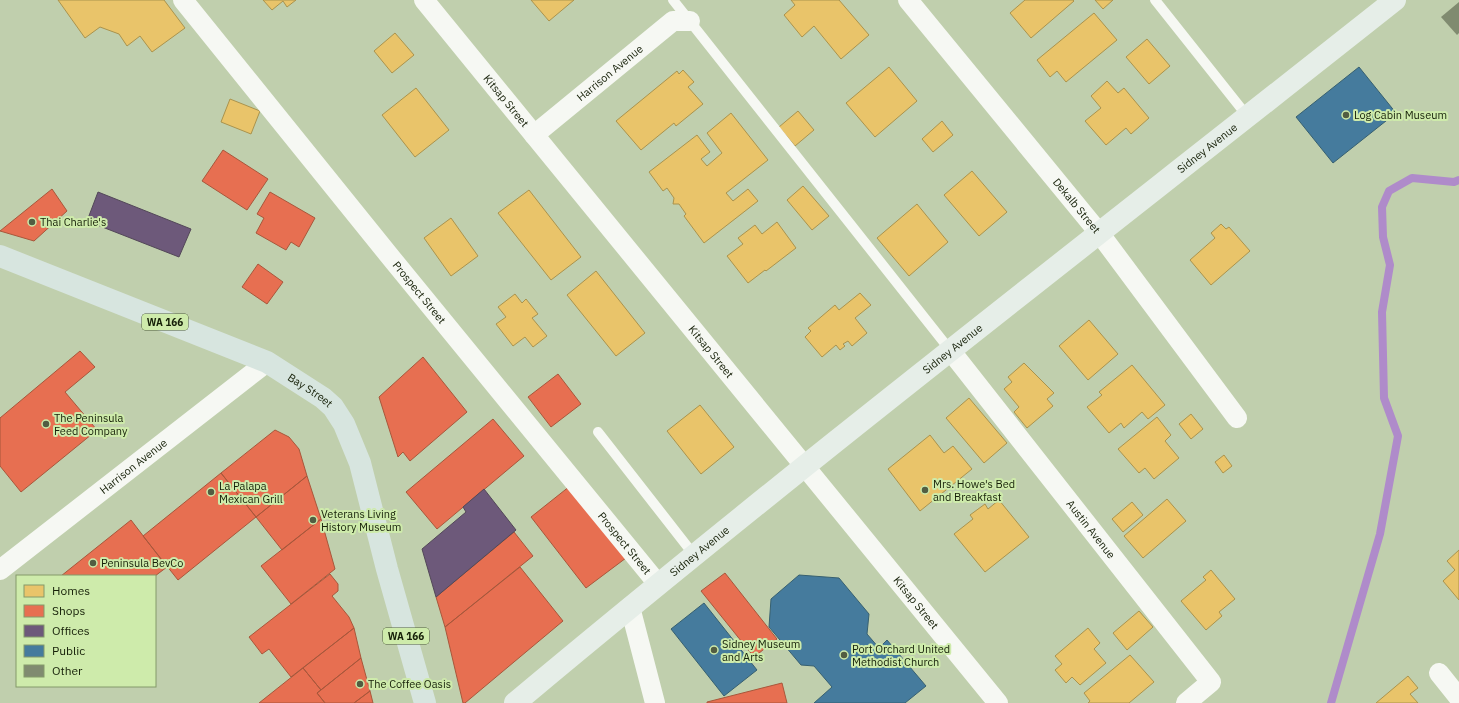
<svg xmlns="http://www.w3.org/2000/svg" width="1459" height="703" font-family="'IBM Plex Sans',sans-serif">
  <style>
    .homes { fill: #e9c46a; stroke: #aa934d }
    .shops { fill: #e76f51; stroke: #a8573b }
    .offices { fill: #6d597a; stroke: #534858 }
    .public { fill: #457b9d; stroke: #376070 }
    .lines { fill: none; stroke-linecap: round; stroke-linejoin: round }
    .stream { stroke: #af8bca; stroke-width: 8 }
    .building { fill: #808b70 }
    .service { stroke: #f6f8f3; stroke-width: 10 }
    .minor { stroke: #f6f8f3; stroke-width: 20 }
    .secondary { stroke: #e6eee8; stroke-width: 22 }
    .primary { stroke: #d7e5df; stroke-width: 22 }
    .poi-dot { fill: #525d42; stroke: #ceebab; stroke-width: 1.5 }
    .labels { text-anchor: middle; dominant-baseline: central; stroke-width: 4; stroke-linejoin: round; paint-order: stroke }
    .shield { fill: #ceebab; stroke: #4d5d39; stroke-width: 1 }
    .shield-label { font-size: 10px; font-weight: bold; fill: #162008 }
    .street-label { font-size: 11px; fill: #162008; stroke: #ceebab }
    .poi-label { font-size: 11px; fill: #162008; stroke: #ceebab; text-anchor: start }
  </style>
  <rect width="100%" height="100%" fill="#c0cfad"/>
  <path class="homes" d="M58,0H164L185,28L152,52L140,36L127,46L119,34L100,27L85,38Z
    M263,0H296L287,7L283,1L272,10Z
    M531,0H574L549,21Z
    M791,0H839L869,35L841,59L814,26L802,37L784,15L795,5Z
    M1025,0H1073L1074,1L1031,38L1010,13Z
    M1095,0H1113L1103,9Z
    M1094,13L1117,40L1066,82L1057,71L1050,77L1037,60Z
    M395,33L414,55L392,73L374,51Z
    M1147,39L1170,66L1149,84L1126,57Z
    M889,67L917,101L875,137L846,103Z
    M683,70L694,82L688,87L703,104L676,126L674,123L641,150L616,121L677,71L679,74Z
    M1107,81L1118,93L1124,88L1149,118L1131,134L1126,128L1106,145L1085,121L1101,108L1091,96Z
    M416,88L449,130L415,157L382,115Z
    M230,99L260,111L251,134L221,122Z
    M798,111L814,130L795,146L779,127Z
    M731,113L768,160L726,193L733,201L748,189L758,201L704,243L684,216L686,214L679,204H673L674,198L667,188L663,191L649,172L697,135L710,152L701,159L707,166L722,153L707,133Z
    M942,121L953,135L933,152L922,139Z
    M972,171L1007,212L979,236L944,195Z
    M803,186L829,216L812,230L787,200Z
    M529,190L581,257L551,280L498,213Z
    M917,204L948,242L909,276L877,238Z
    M451,218L478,256L451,276L424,238Z
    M777,222L796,248L766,271L765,270L748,283L727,256L743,244L738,238L755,225L762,234Z
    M1221,224L1226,229L1229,227L1250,251L1211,285L1190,260L1215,238L1211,233Z
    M596,271L645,333L616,356L567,295Z
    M860,293L871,305L855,318L867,333L852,346L848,341L843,344L845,346L840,350L836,345L822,357L805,337L811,331L808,328L835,305L839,310Z
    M515,294L522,303L526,299L538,314L532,318L547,336L533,347L525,337L513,346L496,324L506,317L498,307Z
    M1089,320L1118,354L1088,380L1059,346Z
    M1024,363L1054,393L1047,399L1053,406L1027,428L1014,412L1019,407L1004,389L1012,382L1008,377Z
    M1132,365L1165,405L1148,419L1142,412L1124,428L1121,423L1109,433L1087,407L1102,395L1099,392Z
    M969,398L1007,443L984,463L946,418Z
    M700,405L734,447L701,474L667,431Z
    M1191,414L1203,429L1191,439L1179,424Z
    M1157,417L1171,435L1165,441L1179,458L1154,479L1145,468L1139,473L1118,449Z
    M930,435L944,453L953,446L972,469L920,511L888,469Z
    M1224,455L1232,466L1223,473L1215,462Z
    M1167,499L1186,521L1143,558L1124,536Z
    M999,500L1029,537L985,572L954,534L973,519L970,515L985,504L988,509Z
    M1132,502L1143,515L1123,532L1112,519Z
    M1459,550V600L1443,581L1455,570L1447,561Z
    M1211,570L1235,599L1219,612L1222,616L1206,630L1181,601L1206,580L1203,577Z
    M1139,611L1153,627L1127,650L1113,633Z
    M1088,628L1100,643L1094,649L1106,663L1080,685L1072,677L1066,683L1055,670L1062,664L1055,656Z
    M1130,655L1154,682L1129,703H1088L1090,701L1084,693Z
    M1408,676L1418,688L1410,694L1418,703H1376Z"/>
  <path class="shops" d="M223,150L268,179L247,210L202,181Z
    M52,189L67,211L34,241L0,231Z
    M270,192L315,218L299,247L291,242L286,250L256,233L264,218L257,214Z
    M258,264L283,282L267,304L242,287Z
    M80,351L95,367L65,392L97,430L21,492L0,466V418Z
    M423,357L467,412L410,461L403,452L398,457L379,397Z
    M558,374L581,404L551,427L528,397Z
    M493,419L524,456L437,529L406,492Z
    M275,430L289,437L299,449L307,476L256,517L221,473Z
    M221,473L256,517L178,580L143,536Z
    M307,476L321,519L282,550L256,517Z
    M570,486L626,558L586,588L531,517Z
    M321,519L335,569L291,604L261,566Z
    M131,520L167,567L155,576H61Z
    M514,532L533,556L445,627L436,597Z
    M520,567L563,621L465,703H463L445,627Z
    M725,573L777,639L754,657L701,591Z
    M330,574L338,584V591L332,596L349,617L354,628L291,677L269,649L262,654L249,637Z
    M354,628L361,658L321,690L303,668Z
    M361,658L370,691L354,703H325L317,693Z
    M303,668L321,690L317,693L325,703H259Z
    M782,683L787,703H707V702Z
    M370,691L373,703H354Z"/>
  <path class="offices" d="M98,192L191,229L179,257L87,221Z
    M484,489L516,530L436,597L422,549L466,512L463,507Z"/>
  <path class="public" d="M1359,67L1396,113L1333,163L1296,117Z
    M799,575L839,578L869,614L867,634L879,648L887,640L926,686L905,703H814L832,687L814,666L801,665L769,627L771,599Z
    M704,603L757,670L724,696L671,629Z"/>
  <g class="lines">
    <path class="stream" d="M1331,703L1380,534L1398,436L1384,398L1382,312L1390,265L1383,237L1382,207L1389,191L1412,178L1454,182L1459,180"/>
  </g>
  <path class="building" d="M1459,2V33L1457,35L1441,17Z"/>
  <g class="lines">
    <path class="service" d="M673,0L950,350
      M1155,0L1248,117
      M598,432L694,555"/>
    <g class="minor">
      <path id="s1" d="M183,0L392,259L658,584"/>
      <path id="s2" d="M424,0L998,703"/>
      <path id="s3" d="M908,0L1100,234L1237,418"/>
      <path id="s4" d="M534,135L673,21H690"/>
      <path id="s5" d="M950,350L1211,682L1186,703"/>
      <path id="s6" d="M0,570L267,362"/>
      <path d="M630,607L655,703"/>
      <path d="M1439,673L1459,698"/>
    </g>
    <path class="secondary" id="s7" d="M515,703C803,462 1101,233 1395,0"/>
    <path class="primary" id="s8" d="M0,256L267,362L323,398L333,407L344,424L360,463L387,569L425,703"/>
  </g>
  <g class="poi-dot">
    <circle cx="1346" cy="115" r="4"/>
    <circle cx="32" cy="222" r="4"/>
    <circle cx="46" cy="424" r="4"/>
    <circle cx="925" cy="490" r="4"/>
    <circle cx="211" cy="492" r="4"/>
    <circle cx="313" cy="520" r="4"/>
    <circle cx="93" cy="563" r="4"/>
    <circle cx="714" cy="650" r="4"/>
    <circle cx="844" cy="655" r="4"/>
    <circle cx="360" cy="684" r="4"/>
  </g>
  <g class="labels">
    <g class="shield">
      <rect x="142" y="314" width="46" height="16" rx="3"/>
      <rect x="383" y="628" width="46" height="16" rx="3"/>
    </g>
    <g class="shield-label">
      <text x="165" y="322">WA 166</text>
      <text x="406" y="636">WA 166</text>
    </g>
    <g class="street-label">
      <text stroke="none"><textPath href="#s4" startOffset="98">Harrison Avenue</textPath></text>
      <text stroke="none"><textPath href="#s2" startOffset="130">Kitsap Street</textPath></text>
      <text stroke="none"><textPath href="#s7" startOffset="887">Sidney Avenue</textPath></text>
      <text stroke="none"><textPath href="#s3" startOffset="266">Dekalb Street</textPath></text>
      <text stroke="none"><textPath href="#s1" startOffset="376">Prospect Street</textPath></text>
      <text stroke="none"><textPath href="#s7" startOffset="563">Sidney Avenue</textPath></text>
      <text stroke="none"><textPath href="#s2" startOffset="454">Kitsap Street</textPath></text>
      <text stroke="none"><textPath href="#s8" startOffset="339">Bay Street</textPath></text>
      <text stroke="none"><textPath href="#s6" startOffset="169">Harrison Avenue</textPath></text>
      <text stroke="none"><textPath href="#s5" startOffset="228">Austin Avenue</textPath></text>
      <text stroke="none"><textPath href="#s1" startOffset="700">Prospect Street</textPath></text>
      <text stroke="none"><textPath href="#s7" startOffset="239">Sidney Avenue</textPath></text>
      <text stroke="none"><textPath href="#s2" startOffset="778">Kitsap Street</textPath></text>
    </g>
    <g class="poi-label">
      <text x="1354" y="115">Log Cabin Museum</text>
      <text x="40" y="222">Thai Charlie's</text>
      <text x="54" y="418">The Peninsula<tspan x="54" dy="13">Feed Company</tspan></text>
      <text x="933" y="484">Mrs. Howe's Bed<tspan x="933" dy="13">and Breakfast</tspan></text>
      <text x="219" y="486">La Palapa<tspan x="219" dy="13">Mexican Grill</tspan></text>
      <text x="321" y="514">Veterans Living<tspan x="321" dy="13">History Museum</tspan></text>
      <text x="101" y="563">Peninsula BevCo</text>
      <text x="722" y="644">Sidney Museum<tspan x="722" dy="13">and Arts</tspan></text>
      <text x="852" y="649">Port Orchard United<tspan x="852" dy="13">Methodist Church</tspan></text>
      <text x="368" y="684">The Coffee Oasis</text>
    </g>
  </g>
  <rect x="16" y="575" width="140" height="112" fill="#ceebab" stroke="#849a6a"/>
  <rect x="24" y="585" width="20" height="12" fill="#e9c46a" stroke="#849a6a"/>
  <text x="52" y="595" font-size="12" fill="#162008">Homes</text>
  <rect x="24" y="605" width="20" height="12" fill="#e76f51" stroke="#849a6a"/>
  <text x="52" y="615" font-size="12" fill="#162008">Shops</text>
  <rect x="24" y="625" width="20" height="12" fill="#6d597a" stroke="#849a6a"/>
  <text x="52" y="635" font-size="12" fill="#162008">Offices</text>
  <rect x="24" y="645" width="20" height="12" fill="#457b9d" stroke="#849a6a"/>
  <text x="52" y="655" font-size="12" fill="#162008">Public</text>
  <rect x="24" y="665" width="20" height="12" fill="#808b70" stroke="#849a6a"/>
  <text x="52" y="675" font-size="12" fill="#162008">Other</text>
</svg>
